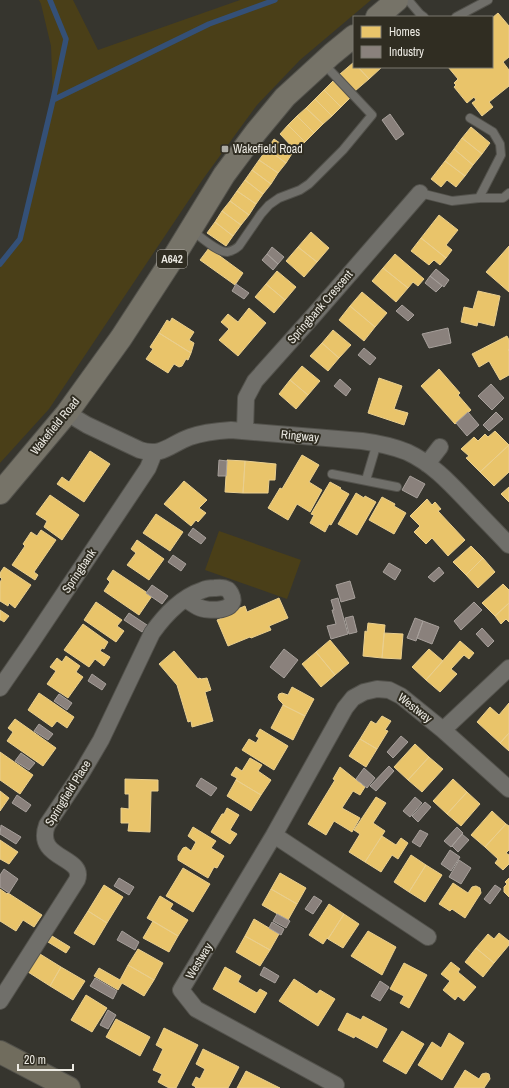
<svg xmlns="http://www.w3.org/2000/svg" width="509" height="1088" font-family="'Archivo Narrow',sans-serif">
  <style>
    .green { fill: #4a3f18 }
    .homes { fill: #e9c46a; stroke: #eacf8e }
    .industry { fill: #8a817c; stroke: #a7a09b }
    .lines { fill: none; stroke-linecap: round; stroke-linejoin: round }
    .stream { stroke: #345077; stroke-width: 5.5 }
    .lane-casing { stroke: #53524c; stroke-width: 10 }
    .street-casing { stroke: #53524c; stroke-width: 18 }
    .primary-casing { stroke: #53524c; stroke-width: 24 }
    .highway-casing { stroke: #53524c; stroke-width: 24 }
    .lane { stroke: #706f6a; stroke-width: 8 }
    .street { stroke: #706f6a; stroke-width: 16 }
    .primary { stroke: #767368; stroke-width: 22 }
    .highway { stroke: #706c5d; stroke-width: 22 }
    .poi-dot { fill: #acaba4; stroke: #302d22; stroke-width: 1.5 }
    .labels { text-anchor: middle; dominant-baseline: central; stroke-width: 4; stroke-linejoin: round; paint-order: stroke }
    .shield { fill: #302d22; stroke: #b4b1a9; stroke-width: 1 }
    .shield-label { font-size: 11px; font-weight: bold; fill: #eceae3 }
    .poi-label { font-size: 12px; fill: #eceae3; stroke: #302d22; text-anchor: start }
    .street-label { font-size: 12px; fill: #eceae3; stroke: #302d22 }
  </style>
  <rect width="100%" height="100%" fill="#36352e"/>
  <path class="green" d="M39,0H73L98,50L240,0H371L300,60L257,105L203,179L49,409L0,463V263L20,239L53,100L51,46L41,4Z
    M219,531L301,560L287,599L205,570Z"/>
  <path class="homes" d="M498,13L509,26V57L503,62L509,70V86L489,102L493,107L482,116L472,103L476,100L474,97L467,103L454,87L456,85L454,83L458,79L448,67H492V18Z
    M354,62V67H358L369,79L355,91L340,74Z
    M358,67H382L369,79Z
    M333,81L350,98L341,107L324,90Z
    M324,90L341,107L332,116L315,99Z
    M315,99L332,116L323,124L306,108Z
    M306,108L323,124L314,133L297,116Z
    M297,116L314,133L305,142L288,125Z
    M288,125L305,142L296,151L280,134Z
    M471,127L490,143L482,154L462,138Z
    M462,138L482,154L473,165L454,149Z
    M274,139L293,152L286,163L267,149Z
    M267,149L286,163L278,173L259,160Z
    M454,149L473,165L465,176L445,161Z
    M259,160L278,173L271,184L252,170Z
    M445,161L465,176L456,187L447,180L441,187L431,179Z
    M252,170L271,184L263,194L245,180Z
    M245,180L263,194L256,204L237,191Z
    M237,191L256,204L249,215L230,201Z
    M230,201L249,215L241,225L222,211Z
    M222,211L241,225L233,236L215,222Z
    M439,215L458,230L446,245L452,250L446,258L421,238Z
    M215,222L233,236L226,246L207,233Z
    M311,232L329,248L317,262L298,247Z
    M421,238L446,258L440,265L434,260L429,265L411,251Z
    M509,246V292L486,272Z
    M298,247L317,262L304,277L286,261Z
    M209,248L243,273L235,285L200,260Z
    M395,254L424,279L418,286L413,282L408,288L383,268Z
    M383,268L408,288L396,302L372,281Z
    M277,271L296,287L285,300L266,284Z
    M266,284L285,300L274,313L255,297Z
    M478,291L500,296L494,326L478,322L477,326L461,322L464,307L473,309Z
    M362,292L387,313L375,327L350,306Z
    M350,306L375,327L364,341L339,320Z
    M249,308L266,323L238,356L219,340L229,329L221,322L228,314L238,322Z
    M172,318L194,332L189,340L194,343L191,353L159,333L167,320L170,322Z
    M333,330L351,345L339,358L322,343Z
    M159,333L191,353L188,360L186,359L182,366L179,367L174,364L168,373L146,359L153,349L150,347Z
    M507,336L509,340V349L508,350L509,351V375L500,380L489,361L479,367L472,354Z
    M322,343L339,358L328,371L310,356Z
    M302,366L320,381L308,395L290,380Z
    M439,369L460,393L458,395L471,410L455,424L421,386Z
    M379,378L402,386L394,409L408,413L404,425L368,413Z
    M290,380L308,395L296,409L279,394Z
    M495,431L509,445L480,472L466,458L469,456L461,449L474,437L478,441L485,434L488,437Z
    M509,445V472L494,486L480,472Z
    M90,451L110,464L84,502L57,484L62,477L69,482Z
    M302,455L319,465L309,482L322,490L310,512L297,504L288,520L268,508L280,488L282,489Z
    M227,460L245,461L243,493L225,492Z
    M245,461L276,464L275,480H269L268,493H243Z
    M184,481L207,500L199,508L206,513L198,522L196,520L191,526L164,504Z
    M330,482L341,488L340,489L349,494L331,525L329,524L325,532L310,523L314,515L311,514Z
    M509,487V502L501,494Z
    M356,493L364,498L365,496L376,502L357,535L338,524Z
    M50,495L79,515L62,540L44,527L47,521L36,514Z
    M382,497L395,504L394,506L406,513L394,534L369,520Z
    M427,499L432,505L435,502L441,509L438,511L465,540L448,556L432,538L426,544L414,532L420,526L410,516Z
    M156,514L183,532L170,551L143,533Z
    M41,530L56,540L34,572L38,575L35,580L12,565L25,546L23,544L31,532L37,536Z
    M137,540L164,559L149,580L127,565L136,553L131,549Z
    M471,546L483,558L466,575L453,562Z
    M483,558L495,572L478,588L466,575Z
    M4,567L31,585L15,608L9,603L8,606L0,601V582L2,579L0,577V573Z
    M113,570L152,596L139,615L104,591L110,582L107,579Z
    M503,584L509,590V603L495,616L482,603Z
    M279,598L288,618L269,626L271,630L251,638L250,637L228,646L217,620L231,614L230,612L245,606L247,612Z
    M96,602L122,620L117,626L124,631L116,642L84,620Z
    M509,603V622L506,619L501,624L495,616Z
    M0,610L9,616L4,622L1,620H0Z
    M368,623L385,625L382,658L363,656L365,631L367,632Z
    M83,624L108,642L104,649L102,648L100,651L110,657L104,666L95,659L89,667L64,650Z
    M384,633L403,634L401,659L382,658Z
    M330,640L349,663L335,675L316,652Z
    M460,641L474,653L469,659L464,655L451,669L457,674L440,692L426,680Z
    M429,649L443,661L426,680L412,667Z
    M174,651L198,679L200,678L201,679L207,678L211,690L205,692L213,721L192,727L191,721L188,722L177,685L159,664Z
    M316,652L335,675L321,687L302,664Z
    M66,656L80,666L76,672L83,677L68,698L47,684L56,671L50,667L57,658L62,662Z
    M292,687L314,699L305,716L283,705V704L279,700L278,697L279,694L282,693L288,695Z
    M39,693L74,717L67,728L57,721L52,727L28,710Z
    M509,703V733L500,743L477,722L490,707L499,715Z
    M283,705L305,716L293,740L271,728Z
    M382,716L391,721L385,730L388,731L377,749L360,739L371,721L376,724Z
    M15,719L56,748L43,766L7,741L13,732L8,728Z
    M260,729L288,746L274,770L242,750L249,739L256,743L259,738L256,736Z
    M509,733V751L500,743Z
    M360,739L377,749L366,767L349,756Z
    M415,744L429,757L408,780L394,767Z
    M0,752L33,775L20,794L0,780Z
    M429,757L443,769L422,792L408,780Z
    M250,758L262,765L258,771L271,780L261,795L236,780L237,778L231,775L236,767L242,771Z
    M340,767L365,787L360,795L353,791L342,808L360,818L352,832L334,821L326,835L308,824L335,780L333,779Z
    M125,779L158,780V791H151L150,832L128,831L129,823H121V808L129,809V794H125Z
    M453,779L467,792L447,814L433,801Z
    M236,780L261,795L251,811L227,796Z
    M0,791L9,798L0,811Z
    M467,792L480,804L461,826L447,814Z
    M376,797L386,803L373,823L385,831L365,862L349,852L360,834L354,830Z
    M227,808L239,815L230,830L237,834L230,844L211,832L222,814H224Z
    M492,811L506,824L485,847L471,835Z
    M506,824L509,826V850L506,853L509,855V864L503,870L495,863L498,859L485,847Z
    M193,827L216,841L211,848L224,856L217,868L214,867L208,878L178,860V856L183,848L186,847L191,851L196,842L188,836Z
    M382,836L396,845L401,838L408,843L398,859L392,855L381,872L365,862Z
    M0,840L18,852L9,864L0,859Z
    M411,855L426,865L409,892L394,882Z
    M426,865L442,875L425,902L409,892Z
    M183,868L210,884L193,912L166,896Z
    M280,873L306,888L297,904L271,889Z
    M509,878V897L504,892V887L507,884L505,882Z
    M453,883L468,893L472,887L476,886L480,888L481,893L477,899L465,918L452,909L450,911L439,904Z
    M104,885L123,897L107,923L88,911Z
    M0,889L7,894L8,893L42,915L34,927L23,920L16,931L0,921Z
    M271,889L297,904L288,920L262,905Z
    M160,896L173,904L170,909L188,920L178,936L147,918Z
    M329,904L344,914L328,939L327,938L323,944L309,935Z
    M88,911L107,923L94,945L74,933Z
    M344,914L359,924L343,948L328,939Z
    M254,919L279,934L270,950L245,936Z
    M153,921L178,936L169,952L143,938Z
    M368,931L396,947L382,975L351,956Z
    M499,933L509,941V945L494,963L476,948L488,934L494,939Z
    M52,936L70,947L66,953L48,942Z
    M245,936L270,950L260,966L236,952Z
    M476,948L494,963L483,977L465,962Z
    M138,949L163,963L154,980L128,965Z
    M40,954L61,967L50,986L28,972Z
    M451,962L460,969L458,972L476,987L464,1001L458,996L455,1000L443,990L450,981L441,974Z
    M404,963L427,975L409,1008L400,1003L404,996L390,989Z
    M128,965L154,980L144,996L122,983L118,990L94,976L99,968L120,980Z
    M61,967L85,981L73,1000L50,986Z
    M225,967L241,976L238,982L257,993L260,989L267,993L255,1013L213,989Z
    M294,979L317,994L320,990L335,999L318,1026L279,1001Z
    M86,995L107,1008L92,1032L71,1020Z
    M347,1013L361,1020L363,1016L387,1029L377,1048L355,1036L354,1038L338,1030Z
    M116,1019L150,1037L140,1056L106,1037Z
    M164,1028L198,1045L176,1088H169L158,1082L162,1074L153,1070L163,1049L156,1045Z
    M402,1031L424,1044L406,1074L383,1061Z
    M449,1033L464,1043L442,1080L418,1065L432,1042L441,1048Z
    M203,1049L239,1067L228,1088H195L196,1087L192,1085L196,1077L200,1079L205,1069L196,1064Z
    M465,1070L479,1079L482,1074L486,1073L489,1074L490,1079L484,1088H454Z
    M246,1071L280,1088H237Z"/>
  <path class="industry" d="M390,114L404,134L396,140L382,120Z
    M272,247L284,257L278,264L267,254Z
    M267,254L278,264L273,270L262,260Z
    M436,269L449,280L444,287L430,276Z
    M430,276L442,286L436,292L425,283Z
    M236,284L249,293L244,299L232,291Z
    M402,305L414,315L408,321L396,311Z
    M448,328L451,343L429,348L422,334Z
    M364,348L376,358L370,365L358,355Z
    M340,379L351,389L346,396L334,386Z
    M491,384L504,398L492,410L478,396Z
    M468,412L479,425L467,436L456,423Z
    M496,412L503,419L489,431L483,425Z
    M219,460L227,461L226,476H218Z
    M410,476L425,484L417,498L402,490Z
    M193,528L206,538L201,544L188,535Z
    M173,555L186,564L181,571L168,562Z
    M389,563L401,570L395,580L383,572Z
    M439,567L444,573L434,582L428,577Z
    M350,581L355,598L341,602L336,585Z
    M152,585L168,596L162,604L146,593Z
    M338,598L348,634L331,639L327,626L336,624L332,610H334L331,600Z
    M474,602L482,610L461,630L454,621Z
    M129,613L147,625L142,632L124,620Z
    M353,616L357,632L349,634L345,618Z
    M415,618L423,621L416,641L407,638Z
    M423,621L439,627L432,644L417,638Z
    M482,628L494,641L488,647L476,634Z
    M284,649L298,660L284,678L270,667Z
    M92,674L106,684L102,690L88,681Z
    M59,694L72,703L67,710L54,701Z
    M39,724L53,734L48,740L34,731Z
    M401,736L408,742L393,758L387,752Z
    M21,753L35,763L29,770L15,761Z
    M389,766L394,771L376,791L370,786Z
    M364,768L375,778L367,788L356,779Z
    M201,778L217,788L211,796L196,786Z
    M17,795L31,805L26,812L12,803Z
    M415,797L422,803L410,817L403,811Z
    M425,802L431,807L418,822L412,816Z
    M1,825L21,837L16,844L0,834Z
    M457,827L463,833L451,847L444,841Z
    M420,830L428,834L420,847L412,842Z
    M462,834L469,840L458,852L452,846Z
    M450,850L460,857L451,871L441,864Z
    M459,860L471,868L461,884L449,877Z
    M4,869L18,879L9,893L0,887V875Z
    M119,878L134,887L129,895L114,886Z
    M495,885L501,889L490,904L484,899Z
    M314,896L322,901L313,914L305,909Z
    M277,914L290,921L286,928L273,921Z
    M272,922L284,929L281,935L269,928Z
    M122,931L139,942L135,950L117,940Z
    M264,967L279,976L275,983L260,975Z
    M95,978L117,991L113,999L90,986Z
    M380,981L389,987L380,1001L371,996Z
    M108,1010L116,1015L108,1029L100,1025Z"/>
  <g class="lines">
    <path class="stream" d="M53,100L209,24L275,0
      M0,264L20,239L53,100L66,39L50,0"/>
    <defs>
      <path id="lane" d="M408,0L420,14L424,17
        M456,17L488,0
        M470,118L493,132L500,144L501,155L479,198
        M420,193L452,201L479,198H503L509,193
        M191,230C200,236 217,252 227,252C232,251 236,249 239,246L261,214L269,205L279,198L300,190L309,184L343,150L372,115L324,64
        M332,474L397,487
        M366,480L377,443"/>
      <path id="street" d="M67,413L87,425L140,450C163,457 170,444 190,437C204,432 217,431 231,430L362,441C377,443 392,446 407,452C431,463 448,481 466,500C480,515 495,530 509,545
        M245,431L246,398L255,381L314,315L420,193
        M427,464L440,447
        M0,688L29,646L148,468L154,453
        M443,730L509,668
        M274,835L428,937
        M0,1001L77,880C86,856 34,860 47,825L81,774L101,740L152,633C165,615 181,597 203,590C207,588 212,588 215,588C222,587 228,587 231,594C240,612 208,612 198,607C194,605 189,601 185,599
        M336,1085L196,1009L181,990L274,835L345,708L353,698L364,692L377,689L389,690L401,696L443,730L509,789"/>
      <path id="primary" d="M377,17L397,0
        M0,493L67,413L121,338L175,255L224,175L256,132L285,97L332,54L354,36"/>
      <path id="highway" d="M0,1052L69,1088"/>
    </defs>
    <use href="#lane" class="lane-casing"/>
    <use href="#street" class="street-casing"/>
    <use href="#primary" class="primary-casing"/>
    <use href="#highway" class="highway-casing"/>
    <use href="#lane" class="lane"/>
    <use href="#street" class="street"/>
    <use href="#primary" class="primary"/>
    <use href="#highway" class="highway"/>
  </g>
  <rect class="poi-dot" x="221" y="145" width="8" height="8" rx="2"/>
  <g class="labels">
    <rect class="shield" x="157" y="250" width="30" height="18" rx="3"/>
    <g class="shield-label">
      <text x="172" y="259">A642</text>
    </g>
    <g class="poi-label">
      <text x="233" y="149">Wakefield Road</text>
    </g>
    <g class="street-label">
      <text transform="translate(320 307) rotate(-49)">Springbank Crescent</text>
      <text transform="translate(55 426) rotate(-51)">Wakefield Road</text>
      <text transform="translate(300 436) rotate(5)">Ringway</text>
      <text transform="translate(79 571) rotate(-56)">Springbank</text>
      <text transform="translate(415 708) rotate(38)">Westway</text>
      <text transform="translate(68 793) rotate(-58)">Springfield Place</text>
      <text transform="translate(199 961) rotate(-59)">Westway</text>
    </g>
  </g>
  <rect x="353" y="16" width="140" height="52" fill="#302d22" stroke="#7b796f"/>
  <rect x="361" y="26" width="20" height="12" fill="#e9c46a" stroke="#7b796f"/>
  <text x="389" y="36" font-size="12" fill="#eceae3">Homes</text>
  <rect x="361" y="46" width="20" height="12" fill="#8a817c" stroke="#7b796f"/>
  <text x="389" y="56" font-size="12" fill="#eceae3">Industry</text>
  <path d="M18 1064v6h55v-6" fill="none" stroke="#eceae3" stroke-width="2"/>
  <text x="24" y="1064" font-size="12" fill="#eceae3" stroke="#302d22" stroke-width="3" paint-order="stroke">20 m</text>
</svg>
